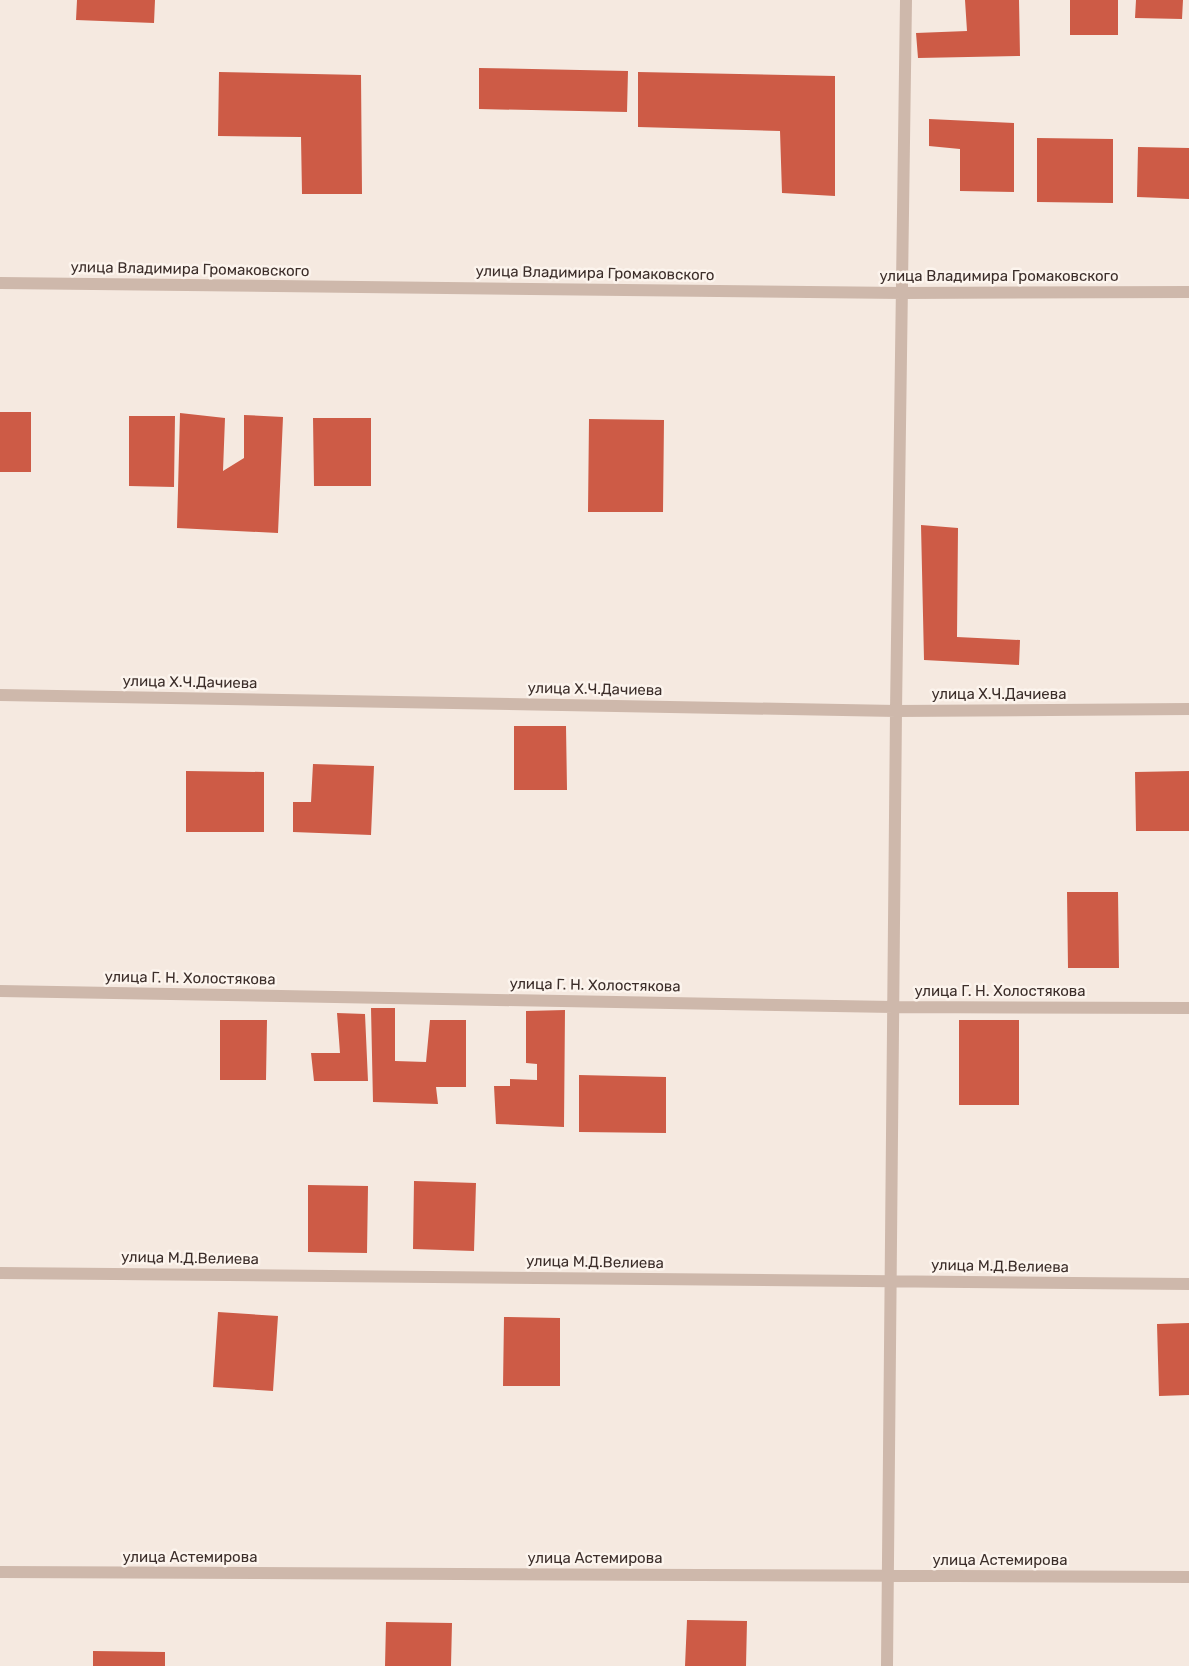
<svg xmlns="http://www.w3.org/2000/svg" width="1189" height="1666" font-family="Rubik,sans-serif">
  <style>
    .building { fill: #cd5b46 }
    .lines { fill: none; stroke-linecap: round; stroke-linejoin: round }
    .street { stroke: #ceb8ab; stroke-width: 12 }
    .labels { text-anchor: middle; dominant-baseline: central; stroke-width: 5; stroke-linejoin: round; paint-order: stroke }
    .street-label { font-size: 15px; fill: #3c2e2a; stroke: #fcf4ed }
  </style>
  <rect width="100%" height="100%" fill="#f5e9e0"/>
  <path class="building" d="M77,0H155L154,23L76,20Z
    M965,0H1019L1020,56L918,58L916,33L967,31Z
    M1070,0H1118V35H1070Z
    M1136,0H1183L1182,19L1135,18Z
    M479,68L628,71L627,112L479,109Z
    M219,72L361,75L362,194H302L301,137L218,136Z
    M638,72L835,76V196L782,193L780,131L638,127Z
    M929,119L1014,123V192L960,191V149L929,146Z
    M1037,138L1113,139V203L1037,202Z
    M1138,147L1189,148V199L1137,197Z
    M0,412H31V472H0Z
    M180,413L225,418L223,471L244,458V415L283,417L278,533L177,528Z
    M129,416H175L174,487L129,486Z
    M313,418H371V486H314Z
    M589,419L664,420L663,512H588Z
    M921,525L958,528L957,637L1020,640L1019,665L924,660Z
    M514,726H566L567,790H514Z
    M313,764L374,766L371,835L293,832V802H311Z
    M186,771L264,772V832H186Z
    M1189,771V831H1136L1135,772Z
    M1067,892H1118L1119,968H1068Z
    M371,1008H395V1061L426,1062L430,1020H466V1087H436L438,1104L373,1102Z
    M565,1010L564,1127L496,1124L494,1086H510V1079L537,1080V1064L526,1063V1011Z
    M337,1013L365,1014L368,1081H314L311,1053H340Z
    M220,1020H267L266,1080H220Z
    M959,1020H1019V1105H959Z
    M579,1075L666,1077V1133L579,1132Z
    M414,1181L476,1183L474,1251L413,1249Z
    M308,1185L368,1186L367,1253L308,1252Z
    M218,1312L278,1316L273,1391L213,1387Z
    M504,1317L560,1318V1386H503Z
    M1189,1323V1395L1159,1396L1157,1324Z
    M687,1620L747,1621L746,1666H685Z
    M386,1622L452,1623L451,1666H385Z
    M93,1651L165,1652V1666H93Z"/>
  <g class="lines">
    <path class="street" d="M0,283L902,293L1189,292
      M0,695L896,711L1189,709
      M0,991L893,1007L1189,1008
      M0,1273L1189,1284
      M0,1572L1189,1577
      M887,1666L896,711L906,0"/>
  </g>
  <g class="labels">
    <g class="street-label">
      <text transform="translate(190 269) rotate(1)">улица Владимира Громаковского</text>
      <text transform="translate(595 273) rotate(1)">улица Владимира Громаковского</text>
      <text x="999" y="276">улица Владимира Громаковского</text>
      <text transform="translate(190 682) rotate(1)">улица Х.Ч.Дачиева</text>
      <text transform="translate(595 689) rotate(1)">улица Х.Ч.Дачиева</text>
      <text x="999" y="694">улица Х.Ч.Дачиева</text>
      <text transform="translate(190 978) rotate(1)">улица Г. Н. Холостякова</text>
      <text transform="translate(595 985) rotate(1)">улица Г. Н. Холостякова</text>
      <text x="1000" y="991">улица Г. Н. Холостякова</text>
      <text transform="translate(190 1258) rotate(1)">улица М.Д.Велиева</text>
      <text transform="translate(595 1262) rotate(1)">улица М.Д.Велиева</text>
      <text transform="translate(1000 1266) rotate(1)">улица М.Д.Велиева</text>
      <text x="190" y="1557">улица Астемирова</text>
      <text x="595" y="1558">улица Астемирова</text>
      <text x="1000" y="1560">улица Астемирова</text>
    </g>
  </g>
</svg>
